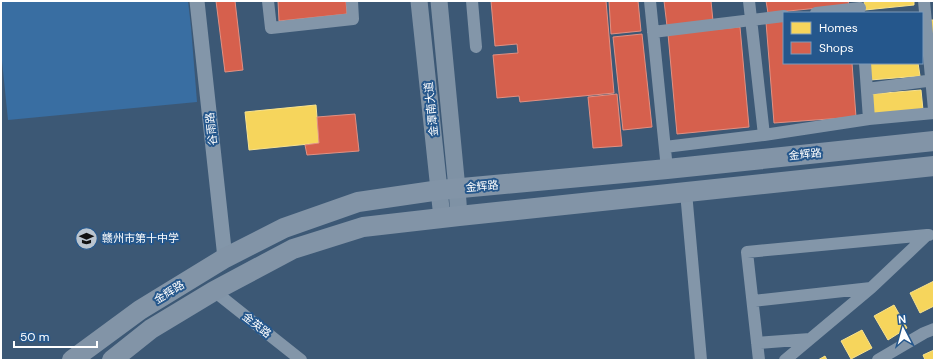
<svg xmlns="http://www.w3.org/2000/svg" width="935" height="361" font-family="'DM Sans','Noto Sans SC',sans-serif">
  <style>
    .green { fill: #396ea2 }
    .homes { fill: #f6d55c; stroke: #f9e28d }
    .shops { fill: #d6604d; stroke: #e29082 }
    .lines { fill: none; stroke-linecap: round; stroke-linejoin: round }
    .minor { stroke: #8396a9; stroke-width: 12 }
    .tertiary { stroke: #8396a9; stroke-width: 15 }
    .secondary { stroke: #7f92a5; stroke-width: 17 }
    .primary { stroke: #8294a7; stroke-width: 20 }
    .labels { text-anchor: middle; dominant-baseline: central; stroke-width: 4; stroke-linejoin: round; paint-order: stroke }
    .street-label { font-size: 11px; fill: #fff; stroke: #25578c }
    .poi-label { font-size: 11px; fill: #fff; stroke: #25578c; text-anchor: start }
  </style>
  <rect width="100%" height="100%" fill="#3c5875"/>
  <path class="green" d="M1,1H188L191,27L197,102L8,120L1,51Z"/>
  <path class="homes" d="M864,1H914V5L865,10Z
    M930,20H934V40L933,41Z
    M869,63H918L920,76L870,80Z
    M921,90L923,110L874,115L872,94Z
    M316,105L319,143L249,150L245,112Z
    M934,281V306L920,313L910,293Z
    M894,305L907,328L888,340L874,316Z
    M862,330L872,348L851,359L841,341Z
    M934,350V360H925L923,355Z
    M825,356L827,360H818Z"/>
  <path class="shops" d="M216,1H235L243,70L225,72Z
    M278,1H346L347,14L279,21Z
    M491,1H606L614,93L520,102L519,96L497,98L493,55L518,53L517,44L495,46Z
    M609,1H638L641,31L611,34Z
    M664,1H711L713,21L667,26Z
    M766,1H848L849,5L768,13Z
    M784,21V63H852L856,117L774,123L766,22Z
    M740,27L749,127L677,134L668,34Z
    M642,34L652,127L623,130L613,37Z
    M617,94L622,146L593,148L588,97Z
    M355,114L359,151L307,155L305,145L319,143L317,117Z"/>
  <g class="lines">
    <path class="minor" d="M268,1L271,28L353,19L352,1
      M472,1L476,47
      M650,1L667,169
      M749,1L764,135
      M924,1L934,110
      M816,13L860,8
      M653,32L784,16
      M865,63L869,119
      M867,89L934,80
      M665,147L764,135L869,119L934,113
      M686,192L701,360
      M214,291L301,360
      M753,301L871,288
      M757,343L810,339
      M759,360L747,252L927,235
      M785,360L871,288L927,235H929
      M878,360L924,333L934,329"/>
    <path class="tertiary" d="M197,1L225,258"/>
    <path class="secondary" d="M419,1L442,218
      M439,1L457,189L459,216"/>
    <path class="primary" d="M72,360L140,310L225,258L284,228L358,202L440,190L667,169L934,141
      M112,360L151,329L214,291L293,249L363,227L459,216L934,166"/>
  </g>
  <defs>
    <symbol id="school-disc" viewBox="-11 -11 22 22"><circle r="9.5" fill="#bbc5cf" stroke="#25578c"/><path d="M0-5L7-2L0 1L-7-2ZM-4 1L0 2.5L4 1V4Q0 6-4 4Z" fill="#111"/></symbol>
  </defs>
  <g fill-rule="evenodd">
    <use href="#school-disc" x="74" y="226" width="25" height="25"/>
  </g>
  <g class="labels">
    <g class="street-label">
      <text transform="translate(431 109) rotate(-96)">金潭南大道</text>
      <text transform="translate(211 129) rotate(-96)">谷雨路</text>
      <text transform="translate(805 154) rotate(-6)">金辉路</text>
      <text transform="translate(482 186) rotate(-5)">金辉路</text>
      <text transform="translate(169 292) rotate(-31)">金辉路</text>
      <text transform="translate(257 325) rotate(38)">金英路</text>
    </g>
    <g class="poi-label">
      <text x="102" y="238">赣州市第十中学</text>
    </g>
  </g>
  <rect width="935" height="361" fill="none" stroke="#ffffff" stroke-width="4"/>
  <rect x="783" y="12" width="140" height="52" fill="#25578c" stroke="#7c9aba"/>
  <rect x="791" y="22" width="20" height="12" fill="#f6d55c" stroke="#7c9aba"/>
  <text x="819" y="32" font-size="12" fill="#ffffff">Homes</text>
  <rect x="791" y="42" width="20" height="12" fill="#d6604d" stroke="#7c9aba"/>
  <text x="819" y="52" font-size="12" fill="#ffffff">Shops</text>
  <g transform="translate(903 329) rotate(354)" stroke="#25578c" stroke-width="3" paint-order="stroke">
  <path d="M0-3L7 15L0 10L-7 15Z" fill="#ffffff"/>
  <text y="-6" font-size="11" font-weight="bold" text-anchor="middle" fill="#ffffff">N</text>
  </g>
  <path d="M14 341v6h83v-6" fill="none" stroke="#ffffff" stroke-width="2"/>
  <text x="20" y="341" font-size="12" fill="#ffffff" stroke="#25578c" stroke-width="3" paint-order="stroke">50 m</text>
</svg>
